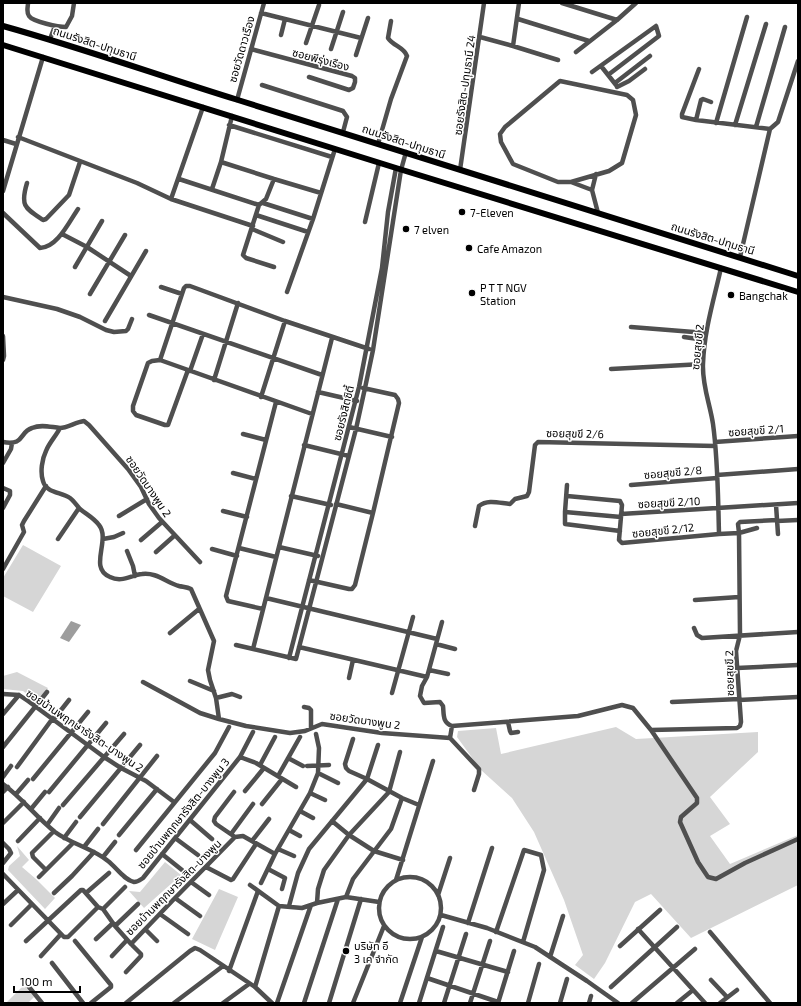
<svg xmlns="http://www.w3.org/2000/svg" width="801" height="1006" font-family="'Exo 2','Noto Sans Thai',sans-serif">
  <style>
    .green { fill: #d6d6d6 }
    .water { fill: #9d9d9d }
    .lines { fill: none; stroke-linecap: round; stroke-linejoin: round }
    .minor { stroke: #4f4f4f; stroke-width: 4.5 }
    .major { stroke: #000; stroke-width: 6 }
    .poi-dot { fill: #000; stroke: #fff; stroke-width: 1.5 }
    .labels { text-anchor: middle; dominant-baseline: central; stroke-width: 3; stroke-linejoin: round; paint-order: stroke }
    .street-label { font-size: 11px; fill: #000; stroke: #fff }
    .poi-label { font-size: 11px; fill: #000; stroke: #fff; text-anchor: start }
  </style>
  <rect width="100%" height="100%" fill="#fff"/>
  <path class="green" d="M23,545L61,566L33,612L3,596V578Z
    M17,672L48,688L37,702L23,691L3,689V676Z
    M616,727L636,739L758,732V752L710,797L730,824L710,836L730,864L798,835V885L691,938L651,894L635,902L605,963L594,979L575,965L583,955L564,900L534,832L512,798L481,770L457,737L458,731L496,728L501,754Z
    M17,846L29,860L22,867L36,879L55,898L45,909L8,870L9,866L20,856Z
    M165,862L181,875L144,908L129,891L140,892Z
    M219,889L238,897L215,950L192,939Z
    M24,985L34,997L28,1003H6Z"/>
  <path class="water" d="M71,621L81,625L69,642L60,638Z"/>
  <g class="lines">
    <path class="minor" d="M28,3C28,7 26,12 29,16C33,22 59,27 66,27L72,16L74,3
      M562,3L617,20
      M261,13L361,38
      M518,19L589,41
      M281,35L285,19
      M480,37L513,46L558,60
      M50,39L55,26
      M306,43L319,5
      M513,46L519,3
      M251,49L352,76L355,78V82L353,88L349,90L309,77
      M331,49L343,12
      M576,52L617,20L636,3
      M356,55L368,18
      M601,66L616,85
      M699,69L682,114V117L696,120L770,129L778,122L798,61
      M592,72L656,26L659,36L608,75
      M615,83L650,56
      M262,85L343,111L347,117L343,132
      M617,87L629,81L645,69
      M237,100L264,3
      M696,120L701,100L703,99L711,102
      M716,123L747,17
      M229,125L332,157
      M735,125L766,24
      M756,127L785,27
      M18,137L137,183L171,199L253,226
      M3,140L16,144
      M378,144L391,99L407,56C404,47 393,46 388,38L391,21
      M460,170L484,3
      M179,179L259,205L266,199L274,179L221,162L232,116
      M274,179L321,193
      M571,182L609,171L622,163L636,115L633,100L627,95L560,81L505,127L500,134L501,142L513,164L558,182H571L592,190L598,213
      M27,183C20,206 25,208 43,220L46,219L69,195L80,162
      M212,189L221,162
      M592,190L596,174
      M3,191L43,57
      M171,199L203,107
      M263,203L313,219
      M259,205L243,255L246,258L274,267
      M3,213L40,248C57,248 69,222 78,209
      M256,215L308,232
      M365,222L379,163
      M252,229L283,242
      M62,234L87,247L131,276
      M740,257L770,129
      M75,267L102,221
      M161,287L182,294
      M287,292L313,219L335,149
      M90,294L125,235
      M3,297L57,309L80,317L106,330L114,332L126,331L128,329L132,319
      M149,315L322,375
      M105,321L146,251
      M631,327L706,333
      M3,336L4,356L3,360
      M684,337L705,340
      M160,360L184,288L186,286H190L285,321L369,349
      M611,369L703,364
      M188,370L168,425H165L136,415L133,411V406L148,363L152,361L160,360L312,414
      M190,371L203,334
      M214,380L238,303
      M318,392L357,401
      M261,397L285,321
      M349,427L392,437
      M60,428C56,436 49,443 46,451C42,459 40,472 43,481C46,493 61,492 70,498C74,501 77,506 80,509C86,514 94,518 99,525C111,540 88,568 110,577C122,583 131,575 142,574C156,572 166,582 179,586C183,587 187,587 191,589L214,641L208,670L210,680L216,698L219,719L246,726L290,733L305,731L322,724L382,733L450,738L479,769V774L474,790
      M243,434L266,440
      M3,442C25,446 19,432 32,428C41,424 50,427 60,428C67,428 76,422 84,421L89,425L128,469L141,487L149,504L159,518L200,562
      M715,442L798,436
      M304,445L349,456
      M3,463L11,449L12,443
      M233,473L256,479
      M717,475L798,469
      M567,485L565,512V524L620,531
      M631,485L717,478
      M3,488L10,491V495L3,508
      M291,496L331,505
      M567,496L620,501L622,505L619,540L622,543L719,534
      M336,504L373,513
      M776,505L778,534
      M223,511L247,517
      M565,512L621,517
      M621,514L798,503
      M119,516L147,499
      M777,521L798,520
      M475,526L479,506C488,499 499,503 510,504L515,499L527,496L529,492L535,445L538,442L715,446
      M757,528L739,533L738,524L740,522L777,520
      M58,539L79,508
      M103,539L114,537L123,533
      M141,540L162,522
      M279,547L318,556
      M239,548L276,557
      M212,549L237,556
      M127,551L133,566L135,576
      M156,552L174,536
      M3,569L24,532L22,525L24,521L46,486
      M309,580L349,589H352L355,585L373,513L399,403L398,399L395,395L363,388
      M266,598L437,639
      M695,600L739,597
      M263,609L228,601L226,596L276,402
      M442,622L427,677L422,686L420,696L424,703L440,702L443,706C444,714 442,722 452,726L578,716L622,705L633,708L651,730L737,728L740,726L741,722L736,651L740,635L739,533L719,534C718,497 718,460 713,424C710,404 702,385 703,364C704,331 714,299 721,268
      M694,628L697,635L702,638L798,632
      M170,633L199,609
      M436,644L455,649
      M236,645L296,659L356,429L365,388L373,350L401,170L406,152
      M299,647L427,677
      M253,649L332,338
      M289,658L359,387L382,268L388,212L396,168
      M737,668L798,665
      M429,670L448,674
      M349,678L353,660
      M190,681L214,691
      M143,682L200,713L219,719
      M392,693L413,617
      M3,694L19,695L28,701L104,757L121,768L146,781L174,802
      M216,698L232,694L240,697
      M739,700L798,697
      M672,702L739,699
      M304,707L309,708L311,710V728
      M3,714L19,695
      M54,719L69,700
      M508,722L510,731L511,733L518,732
      M651,730L697,798V803L681,817L680,822L698,862L708,877L716,879L745,863L798,839
      M450,738L452,726
      M353,739L345,764L346,768L349,771L367,779L402,798L419,805
      M3,747L47,692
      M240,757L256,763L296,787
      M288,758L303,766
      M260,765L275,737
      M307,766L329,765
      M17,767L53,718
      M318,773L338,783
      M278,776L300,737
      M3,777L11,766
      M33,779L88,712
      M3,784C22,798 36,817 55,832C71,844 92,848 108,861C116,867 124,880 134,882C138,882 140,880 143,878L240,757L253,732
      M245,791L264,768
      M3,792L8,787
      M49,792L106,723
      M234,792L215,817L214,821L216,824L235,837
      M310,793L325,800
      M16,794L28,780
      M262,804L282,779
      M63,805L124,734
      M31,809L45,792
      M300,811L313,818
      M80,817L140,745
      M190,820L212,839
      M332,821L349,835L374,851L403,860
      M3,823L24,802
      M103,824L157,756
      M47,825L59,808
      M289,830L300,836
      M54,831L32,853L33,857L46,870L73,843
      M231,834L253,804
      M119,835L157,789
      M64,838L76,822
      M175,838L198,855
      M18,841L40,818
      M252,841L269,819
      M3,843L9,849L11,853L3,863
      M84,847L98,829
      M278,849L294,856
      M136,850L215,753L229,727
      M162,854L182,870
      M103,857L115,842
      M206,867L231,880L233,879L256,844
      M268,869L285,878L282,889
      M3,874L64,937H68L98,907L103,909L115,926L131,944L175,898L235,837L243,836L275,854L310,793L318,773L319,748L316,734
      M379 908a31 31 0 1 1 62 0a31 31 0 1 1-62 0Z
      M39,877L46,870
      M396,880L433,761
      M191,882L209,895
      M261,883L275,854
      M250,885L279,906L302,908L317,903L346,897L379,902
      M54,893L72,876L94,852
      M86,893L109,873
      M438,895L450,858
      M346,897L353,879L391,829L402,798
      M175,898L200,916
      M317,903L318,889L324,870L349,835L389,792L400,752
      M3,904L18,890
      M289,906L298,873L309,849L367,779L378,745
      M103,909L125,887
      M160,914L188,934
      M441,915L487,928L535,947L587,981L618,1003
      M468,923L492,848
      M11,925L32,904
      M115,926L138,904
      M638,929L705,1003
      M146,930L157,941
      M496,932L524,850L541,855L544,870L523,942
      M710,932L770,1003
      M96,939L113,923
      M26,941L81,890H83L98,907
      M75,941L111,985V987L91,1003
      M620,946L660,910
      M436,951L508,972
      M41,956L61,934
      M112,956L127,940
      M550,957L563,916
      M52,963L83,1003
      M229,971L258,891
      M126,972L141,956V954L131,944
      M427,978L498,1002
      M711,980L727,997
      M29,987L42,1003
      M255,987L279,906
      M611,987L677,927
      M126,1003L190,951L195,948L200,950L255,987L272,1003
      M174,1003L223,966
      M223,1003L249,984
      M277,1003L311,905
      M304,1003L338,899
      M329,1003L361,899
      M353,1003L384,926
      M400,1003L422,937
      M419,1003L443,927
      M444,1003L466,934
      M470,1003L490,941
      M498,1003L514,951
      M528,1003L539,964
      M560,1003L567,979
      M589,1003L591,996
      M632,1003L695,949
      M677,1003L693,990
      M720,1003L737,990"/>
    <path class="major" d="M3,26C82,48 160,76 238,100C425,158 612,216 798,276
      M3,45L396,168L798,292"/>
  </g>
  <g class="poi-dot">
    <circle cx="462" cy="212" r="4"/>
    <circle cx="406" cy="229" r="4"/>
    <circle cx="469" cy="248" r="4"/>
    <circle cx="472" cy="293" r="4"/>
    <circle cx="731" cy="295" r="4"/>
    <circle cx="346" cy="951" r="4"/>
  </g>
  <g class="labels">
    <g class="street-label">
      <text transform="translate(95 43) rotate(18)">ถนนรังสิต-ปทุมธานี</text>
      <text transform="translate(241 49) rotate(-74)">ซอยวัดดาวเรือง</text>
      <text transform="translate(321 59) rotate(15)">ซอยพีรุ่งเรือง</text>
      <text transform="translate(464 85) rotate(-82)">ซอยรังสิต-ปทุมธานี 24</text>
      <text transform="translate(404 141) rotate(18)">ถนนรังสิต-ปทุมธานี</text>
      <text transform="translate(713 238) rotate(17)">ถนนรังสิต-ปทุมธานี</text>
      <text transform="translate(697 347) rotate(-84)">ซอยสุขขี 2</text>
      <text transform="translate(343 413) rotate(-76)">ซอยรังสิตซิตี้</text>
      <text transform="translate(756 430) rotate(-4)">ซอยสุขขี 2/1</text>
      <text transform="translate(575 433) rotate(1)">ซอยสุขขี 2/6</text>
      <text transform="translate(673 472) rotate(-5)">ซอยสุขขี 2/8</text>
      <text transform="translate(149 486) rotate(56)">ซอยวัดบางพูน 2</text>
      <text transform="translate(669 502) rotate(-3)">ซอยสุขขี 2/10</text>
      <text transform="translate(663 530) rotate(-6)">ซอยสุขขี 2/12</text>
      <text transform="translate(729 673) rotate(-91)">ซอยสุขขี 2</text>
      <text transform="translate(365 720) rotate(8)">ซอยวัดบางพูน 2</text>
      <text transform="translate(85 730) rotate(34)">ซอยบ้านพฤกษารังสิต-บางพูน 2</text>
      <text transform="translate(183 813) rotate(-51)">ซอยบ้านพฤกษารังสิต-บางพูน 3</text>
      <text transform="translate(173 887) rotate(-45)">ซอยบ้านพฤกษารังสิต-บางพูน</text>
    </g>
    <g class="poi-label">
      <text x="470" y="212">7-Eleven</text>
      <text x="414" y="229">7 elven</text>
      <text x="477" y="248">Cafe Amazon</text>
      <text x="480" y="287">P T T NGV<tspan x="480" dy="13">Station</tspan></text>
      <text x="739" y="295">Bangchak</text>
      <text x="354" y="945">บริษัท อี<tspan x="354" dy="13">3 เค จำกัด</tspan></text>
    </g>
  </g>
  <rect width="801" height="1006" fill="none" stroke="#000000" stroke-width="8"/>
  <path d="M14 986v6h66v-6" fill="none" stroke="#000000" stroke-width="2"/>
  <text x="20" y="986" font-size="12" fill="#000000" stroke="#ffffff" stroke-width="3" paint-order="stroke">100 m</text>
</svg>
